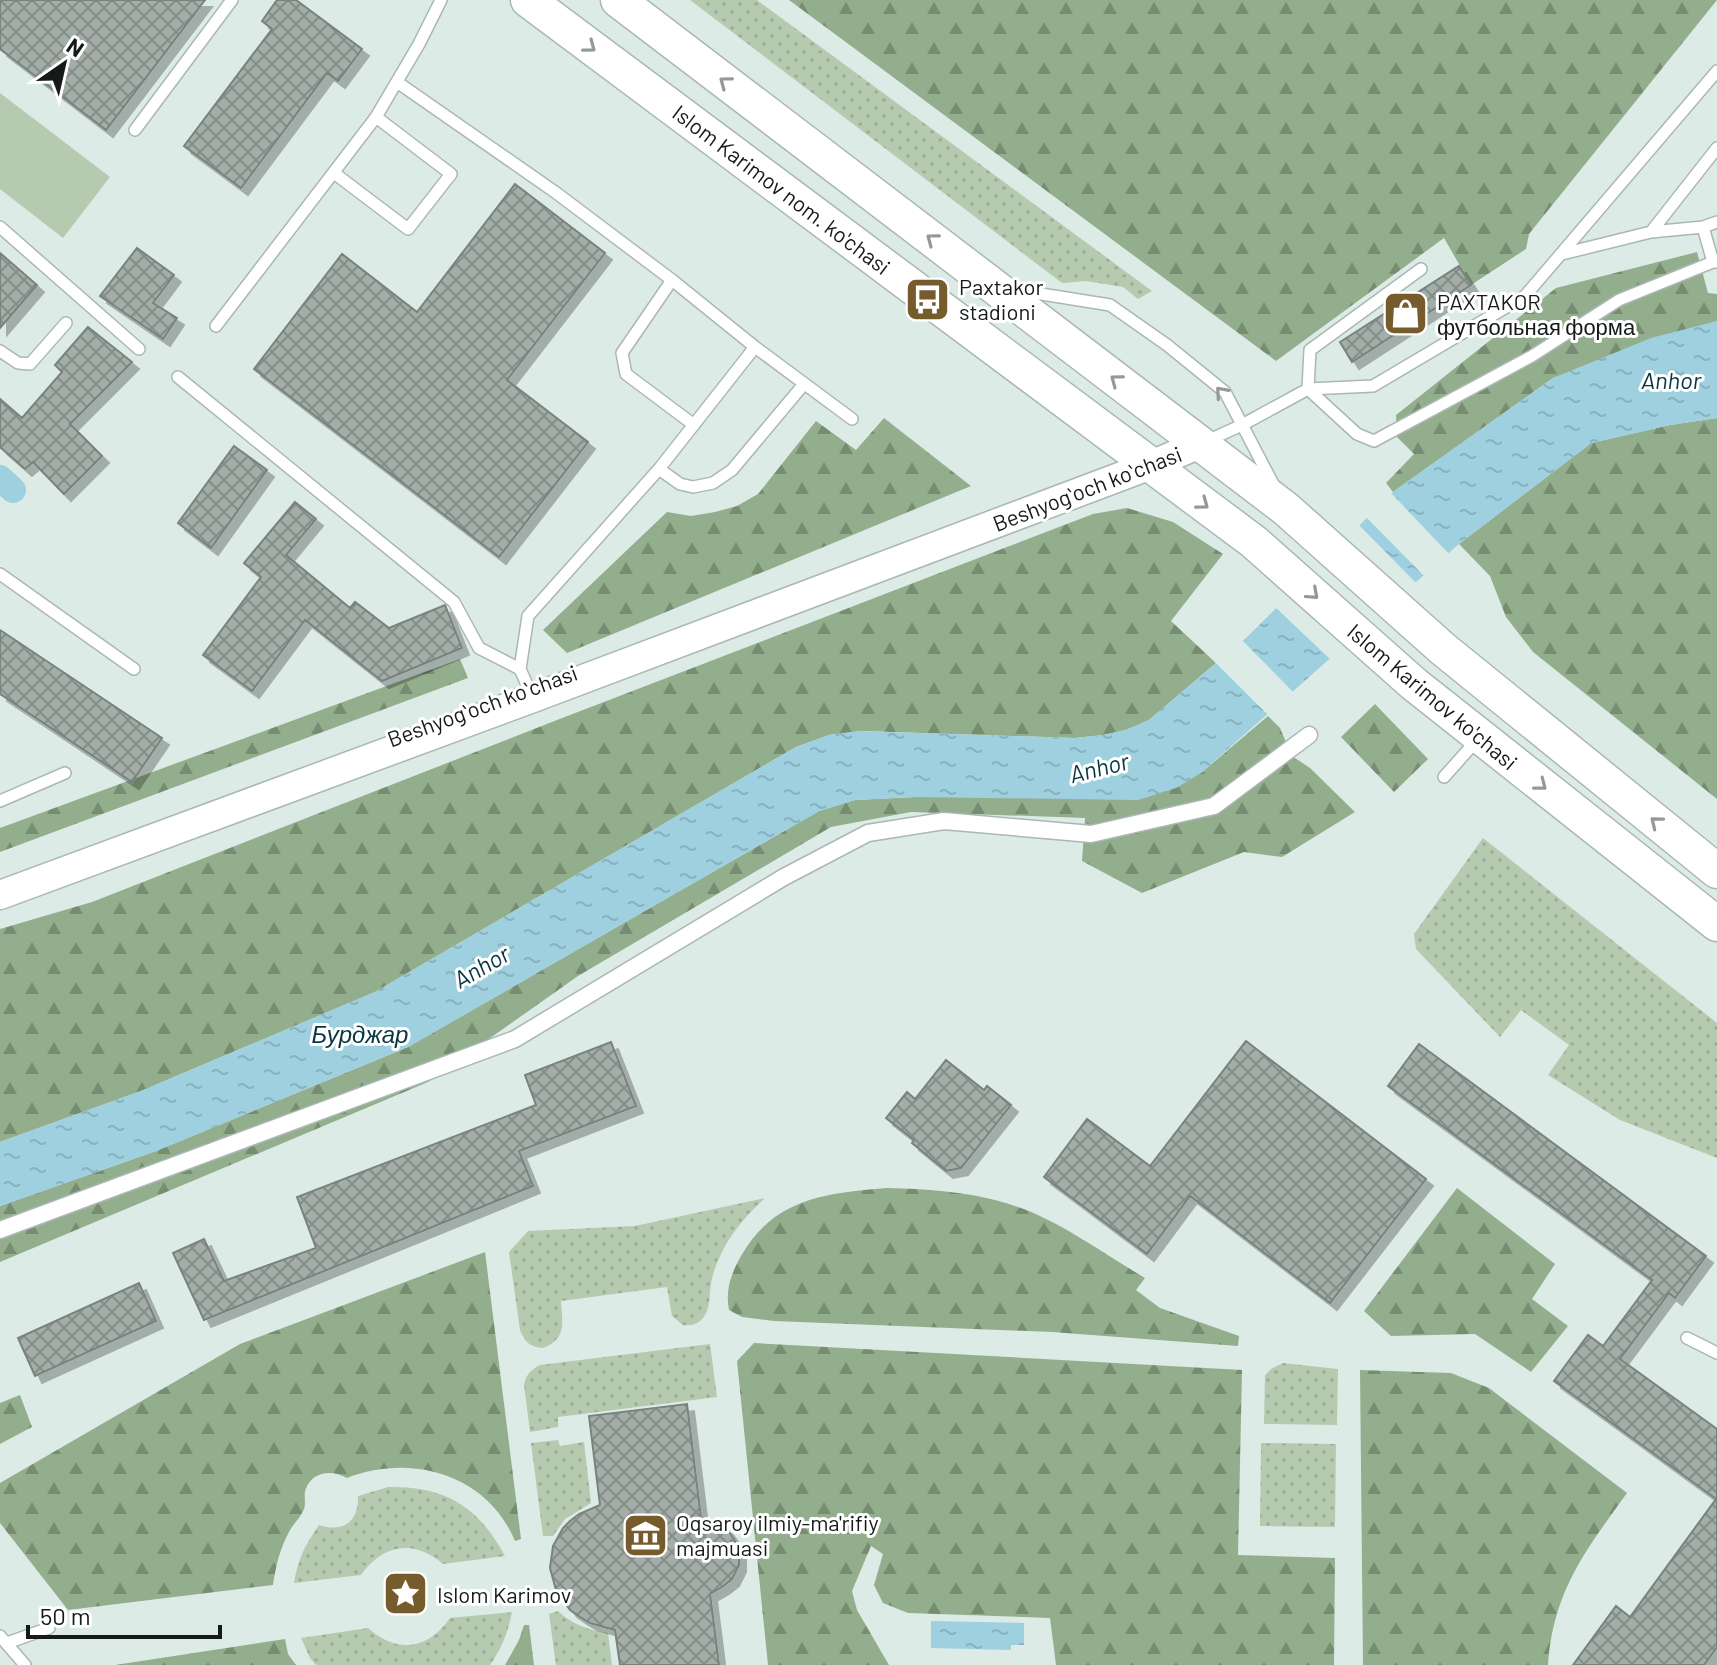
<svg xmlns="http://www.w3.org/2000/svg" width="1717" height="1665" font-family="Barlow,sans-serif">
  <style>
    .grass { fill: url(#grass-dots) }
    .forest { fill: url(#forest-firs) }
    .pitch { fill: #b5caaf }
    .water { fill: url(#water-ripples) }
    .pier { fill: #ddebe7 }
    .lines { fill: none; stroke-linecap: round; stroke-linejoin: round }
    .canal { stroke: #9fd0e0; stroke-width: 26 }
    .building { fill: url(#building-cross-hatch); stroke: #79837d; stroke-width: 2; filter: url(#shadow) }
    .service-casing { stroke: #aab7b4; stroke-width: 14 }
    .pedestrian-casing { stroke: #aab7b4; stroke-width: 19 }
    .tertiary-casing { stroke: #aab7b4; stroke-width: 31 }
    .primary-casing { stroke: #aab7b4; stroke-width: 37 }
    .service { stroke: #fff; stroke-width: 11 }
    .pedestrian { stroke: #fff; stroke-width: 16 }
    .tertiary { stroke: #fff; stroke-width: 28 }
    .primary { stroke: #fff; stroke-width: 34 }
    .oneway { stroke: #969897 }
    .labels { text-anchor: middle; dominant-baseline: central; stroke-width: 6; stroke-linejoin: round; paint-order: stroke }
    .street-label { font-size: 22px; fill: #151a18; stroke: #fff }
    .poi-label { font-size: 22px; fill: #151a18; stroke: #fff; text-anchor: start }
    .water-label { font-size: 24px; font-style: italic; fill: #083642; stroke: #fff }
  </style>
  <defs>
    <pattern id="grass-dots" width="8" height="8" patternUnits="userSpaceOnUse" patternTransform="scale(2)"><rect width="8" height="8" fill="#b5caaf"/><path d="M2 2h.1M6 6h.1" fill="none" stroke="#9bad96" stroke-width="1.8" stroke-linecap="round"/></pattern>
    <pattern id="forest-firs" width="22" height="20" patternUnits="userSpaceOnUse" patternTransform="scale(2)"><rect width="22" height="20" fill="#93ae8d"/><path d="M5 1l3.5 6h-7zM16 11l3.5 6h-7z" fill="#778d72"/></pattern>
    <pattern id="water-ripples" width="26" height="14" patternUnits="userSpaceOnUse" patternTransform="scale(2)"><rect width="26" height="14" fill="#9fd0e0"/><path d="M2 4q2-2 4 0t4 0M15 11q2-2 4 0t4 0" fill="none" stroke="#88b2bf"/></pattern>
    <pattern id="building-cross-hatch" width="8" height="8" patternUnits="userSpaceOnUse" patternTransform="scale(2)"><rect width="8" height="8" fill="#a4aea8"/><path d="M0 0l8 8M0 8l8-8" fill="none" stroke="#848d88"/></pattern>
    <filter id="shadow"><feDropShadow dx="7" dy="7" stdDeviation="0" flood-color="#0004"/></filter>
  </defs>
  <rect width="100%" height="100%" fill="#ddebe7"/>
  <path class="grass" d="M690,0H757L1152,291L1138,299L1123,287L1086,281L1062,283Z
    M1483,838L1717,1023V1158L1620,1120L1548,1075L1569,1045L1521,1010L1500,1037L1416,949L1414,934Z
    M765,1198C740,1221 721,1245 712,1278C709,1289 711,1306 705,1315C700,1324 692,1326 683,1325L672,1316L667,1287L561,1301C562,1322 568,1338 543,1348C530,1347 525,1342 520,1330L509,1252L528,1231L635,1226Z
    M710,1344L717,1397L558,1417V1427L530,1432L524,1385C526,1374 531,1370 540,1365Z
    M1283,1363L1338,1369L1337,1425L1264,1424L1265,1375L1271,1369Z
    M558,1440L560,1446L584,1442L591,1503L565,1519L553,1536H543L531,1443Z
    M1261,1443L1336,1444L1335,1527L1260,1526Z
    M388,1487C445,1486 478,1506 505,1556L443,1564C414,1539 383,1544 361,1575L294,1583C298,1559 305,1545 319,1525C343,1533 359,1522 358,1496Z
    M558,1611C571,1624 589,1630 608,1633L612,1665H556L549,1614Z
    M512,1612C508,1632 502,1648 490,1665H316L310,1658L301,1638L368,1628C397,1654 428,1650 450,1618Z"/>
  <path class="forest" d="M789,0H1717L1529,234L1526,249L1471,285L1444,238L1276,361Z
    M1697,252L1708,293L1717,294V321L1553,378L1393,492L1386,483L1414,454L1397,437L1396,415L1556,288Z
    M884,418L971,486L567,653L543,630L667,512L691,516L715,512L737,506L758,494L816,421L856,450Z
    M1717,418V799L1533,652L1506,617L1490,576L1459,544L1591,443L1670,425Z
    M1127,508L1173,522L1223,554L1171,621L1216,663L1149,720L1126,730L1103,735L1075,738L861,731L829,735L796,747L375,992L141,1091L0,1142V929L92,902L557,720L1093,514Z
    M460,659L468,678L0,852V828Z
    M1375,704L1428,759L1394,792L1341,737Z
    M1268,716L1280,728L1292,756L1310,768L1355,812L1282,857L1244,852L1142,893L1082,861L1085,818L911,812L831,827L578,976L428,1082L0,1262V1206L156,1151L408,1047L819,811L855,800L915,797L1201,773Z
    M887,1188C929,1189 975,1192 1015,1206C1060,1221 1104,1254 1145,1278L1136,1290L1160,1308L1239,1336L1238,1346L1052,1332L774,1321L742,1317L729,1310C725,1290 731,1274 741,1256C774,1198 826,1193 887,1188Z
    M1457,1188L1555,1264L1532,1299L1568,1326L1531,1372L1475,1334L1391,1336L1364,1311Z
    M485,1252L521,1539L515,1541C487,1474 411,1453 347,1478C332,1469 311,1471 305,1491C304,1497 306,1504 304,1509C301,1517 294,1523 290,1530C280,1548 276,1565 273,1585L68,1610L0,1523V1483L240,1344Z
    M754,1343L1242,1370L1238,1555L1335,1558L1334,1665H1056L1050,1618L908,1613L883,1603L874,1585L883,1554L871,1546L852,1591L857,1610L889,1665H768L737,1361Z
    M1360,1370L1451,1373L1489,1388L1627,1493C1586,1550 1553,1591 1548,1665H1363Z
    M20,1395L32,1427L0,1444V1403Z
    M524,1625H529L534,1665H505L519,1640Z
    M285,1639L288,1654L296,1665H115Z"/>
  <path class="pitch" d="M0,93L110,177L63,238L0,189Z"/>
  <path class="water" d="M1717,321V418L1670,425L1591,443L1459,544L1201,773L1176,788L1138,800L915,797L855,800L819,811L408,1047L156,1151L0,1206V1142L141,1091L375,992L796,747L829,735L860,731L1075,738L1103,735L1126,730L1149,720L1247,637L1393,492L1553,378L1651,338Z
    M931,1621L1024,1623V1645H1011V1650L931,1648Z"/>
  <path class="pier" d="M1390,492L1451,556L1426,578L1365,516Z
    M1357,523L1418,585L1332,661L1273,605Z
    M1240,638L1295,694L1271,718L1213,660Z"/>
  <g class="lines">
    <path class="canal" d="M0,478L13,490"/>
  </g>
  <path class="building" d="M0,0H205L106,130L0,49Z
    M277,0H296L362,49L338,81L327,73L241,188L184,146L272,29L262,21Z
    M515,184L605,253L507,380L588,442L499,557L254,369L342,254L417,312Z
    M137,248L174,275L153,303L177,318L163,339L100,296Z
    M0,253L37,285L0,328Z
    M1459,266L1471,285L1352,362L1340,342Z
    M88,327L132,362L70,424L102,456L64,494L33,462L25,469L0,447V399L22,418L62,372L55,365Z
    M234,446L267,470L211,548L178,523Z
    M295,502L316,519L286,555L350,608L355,602L389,628L445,605L462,648L382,681L305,620L252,691L203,655L261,577L244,563Z
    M0,630L162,738L132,782L0,694Z
    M1246,1041L1426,1179L1330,1303L1190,1196L1147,1254L1044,1177L1087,1119L1150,1166Z
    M611,1042L636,1106L519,1151L533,1186L204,1320L173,1253L204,1239L224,1281L316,1248L297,1197L536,1105L525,1075Z
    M1419,1044L1706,1256L1675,1298L1669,1293L1620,1359L1717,1429V1647L1704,1665H1573L1616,1606L1630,1617L1716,1499L1554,1381L1588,1335L1603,1346L1652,1280L1388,1086Z
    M946,1060L984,1090L987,1086L1011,1105L961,1168L946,1171L912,1143L914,1140L886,1118L907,1092L915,1099Z
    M139,1283L156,1321L35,1376L18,1338Z
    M687,1404L701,1518L714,1520L726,1528L734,1539L739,1551V1565L732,1579L722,1587L710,1594L719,1665H620L615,1630L590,1623L580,1617L570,1610L556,1590L550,1568L553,1546L563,1528L570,1521L579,1514L600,1505L589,1416Z"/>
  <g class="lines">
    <defs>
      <path id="service" d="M397,82L555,192L672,280L622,353L626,374L694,425
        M135,130L232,0
        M334,173L408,229L451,174L376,117
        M0,227L139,349
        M1703,227L1713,262
        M1651,232L1717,148
        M1562,254L1651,232L1703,227L1717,222
        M1421,269L1310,350L1308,389L1357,434L1374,441L1532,356L1619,300L1713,262H1717
        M672,280L755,347
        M1016,290L1110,305L1167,345L1225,392L1273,484
        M216,326L376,117L419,44L441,0
        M0,351L18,363L30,364L66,323
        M178,377L454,602L479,648L520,669L533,698
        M1207,441L1242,425L1308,389L1373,386L1525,296L1717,71
        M659,469L680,484L693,487L713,483L732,470L804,384
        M0,574L134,669
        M520,669L528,616L659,469L755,347L852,419
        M1444,777L1477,740
        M0,801L65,773
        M1687,1338L1717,1353
        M0,1636L25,1665
        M7,1643L49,1628"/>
      <path id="pedestrian" d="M0,1230L515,1039L784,877L868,833L944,821L1091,834L1214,806L1309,735"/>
      <path id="tertiary" d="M0,895L533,698L1151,465L1200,444"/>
      <path id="primary" d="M528,0L1254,542L1414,684L1717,924
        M618,0L1286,509L1443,649L1717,871"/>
    </defs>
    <use href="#service" class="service-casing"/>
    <use href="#pedestrian" class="pedestrian-casing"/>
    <use href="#tertiary" class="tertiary-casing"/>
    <use href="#primary" class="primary-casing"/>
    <use href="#service" class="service"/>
    <use href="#pedestrian" class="pedestrian"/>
    <use href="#tertiary" class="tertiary"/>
    <use href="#primary" class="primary"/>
  </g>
  <defs><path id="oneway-chevron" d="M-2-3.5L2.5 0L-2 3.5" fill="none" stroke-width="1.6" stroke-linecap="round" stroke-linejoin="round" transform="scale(2)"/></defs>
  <g class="oneway">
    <use href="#oneway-chevron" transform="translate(590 47) rotate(37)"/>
    <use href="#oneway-chevron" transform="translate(725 82) rotate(-143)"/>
    <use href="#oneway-chevron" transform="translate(932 239) rotate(-143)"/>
    <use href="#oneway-chevron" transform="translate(1116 380) rotate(-143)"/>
    <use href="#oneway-chevron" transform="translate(1221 392) rotate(-131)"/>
    <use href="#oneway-chevron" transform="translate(1203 504) rotate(37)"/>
    <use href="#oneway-chevron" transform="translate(1313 594) rotate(42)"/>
    <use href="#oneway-chevron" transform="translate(1541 785) rotate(38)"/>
    <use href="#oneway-chevron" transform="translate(1656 822) rotate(-141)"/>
  </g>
  <defs>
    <symbol id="bus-square" viewBox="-11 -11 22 22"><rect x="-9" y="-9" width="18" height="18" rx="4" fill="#765b2d" stroke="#fff"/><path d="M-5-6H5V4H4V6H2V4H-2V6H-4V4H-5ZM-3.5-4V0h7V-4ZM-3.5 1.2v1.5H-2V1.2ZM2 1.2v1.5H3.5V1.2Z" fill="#fff"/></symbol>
    <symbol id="shop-square" viewBox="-11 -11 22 22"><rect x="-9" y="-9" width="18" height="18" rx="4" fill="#765b2d" stroke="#fff"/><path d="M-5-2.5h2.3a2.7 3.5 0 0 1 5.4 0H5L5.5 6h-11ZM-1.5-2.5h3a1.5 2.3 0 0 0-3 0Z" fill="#fff"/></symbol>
    <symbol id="museum-square" viewBox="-11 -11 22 22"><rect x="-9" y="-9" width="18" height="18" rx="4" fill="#765b2d" stroke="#fff"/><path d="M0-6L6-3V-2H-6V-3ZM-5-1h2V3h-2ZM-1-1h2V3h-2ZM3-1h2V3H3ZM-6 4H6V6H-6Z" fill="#fff"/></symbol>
    <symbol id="sight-square" viewBox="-11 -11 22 22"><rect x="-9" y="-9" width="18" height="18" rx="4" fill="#765b2d" stroke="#fff"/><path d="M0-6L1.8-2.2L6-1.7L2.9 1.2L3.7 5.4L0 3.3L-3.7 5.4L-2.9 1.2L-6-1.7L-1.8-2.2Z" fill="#fff"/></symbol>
  </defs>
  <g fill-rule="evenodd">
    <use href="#bus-square" x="902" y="274" width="51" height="51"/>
    <use href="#shop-square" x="1380" y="288" width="51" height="51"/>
    <use href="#museum-square" x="620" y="1510" width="51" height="51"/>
    <use href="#sight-square" x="380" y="1568" width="51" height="51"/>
  </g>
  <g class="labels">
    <g class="street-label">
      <text transform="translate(782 189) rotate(37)">Islom Karimov nom. ko'chasi</text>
      <text transform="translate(1087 488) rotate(-21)">Beshyogʻoch koʻchasi</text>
      <text transform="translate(1433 696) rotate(40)">Islom Karimov ko'chasi</text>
      <text transform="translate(482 705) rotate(-20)">Beshyogʻoch koʻchasi</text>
    </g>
    <g class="poi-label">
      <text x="959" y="286">Paxtakor<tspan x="959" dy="25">stadioni</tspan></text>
      <text x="1437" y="301">PAXTAKOR<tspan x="1437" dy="25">футбольная форма</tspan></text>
      <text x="676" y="1522">Oqsaroy ilmiy-ma'rifiy<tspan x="676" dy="25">majmuasi</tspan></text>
      <text x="437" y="1594">Islom Karimov</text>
    </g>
    <g class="water-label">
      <text x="1671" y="379">Anhor</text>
      <text transform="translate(1099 767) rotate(-14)">Anhor</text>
      <text transform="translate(481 966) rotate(-30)">Anhor</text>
      <text x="360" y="1033">Бурджар</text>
    </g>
  </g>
  <g transform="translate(64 64) rotate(34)" stroke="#ffffff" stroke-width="6" paint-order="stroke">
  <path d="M0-6L14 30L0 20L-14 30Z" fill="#151a18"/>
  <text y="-12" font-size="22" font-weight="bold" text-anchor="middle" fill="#151a18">N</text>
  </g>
  <path d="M28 1625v12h192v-12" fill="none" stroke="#151a18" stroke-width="4"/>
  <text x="40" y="1625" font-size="24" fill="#151a18" stroke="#ffffff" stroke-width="6" paint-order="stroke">50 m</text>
</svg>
